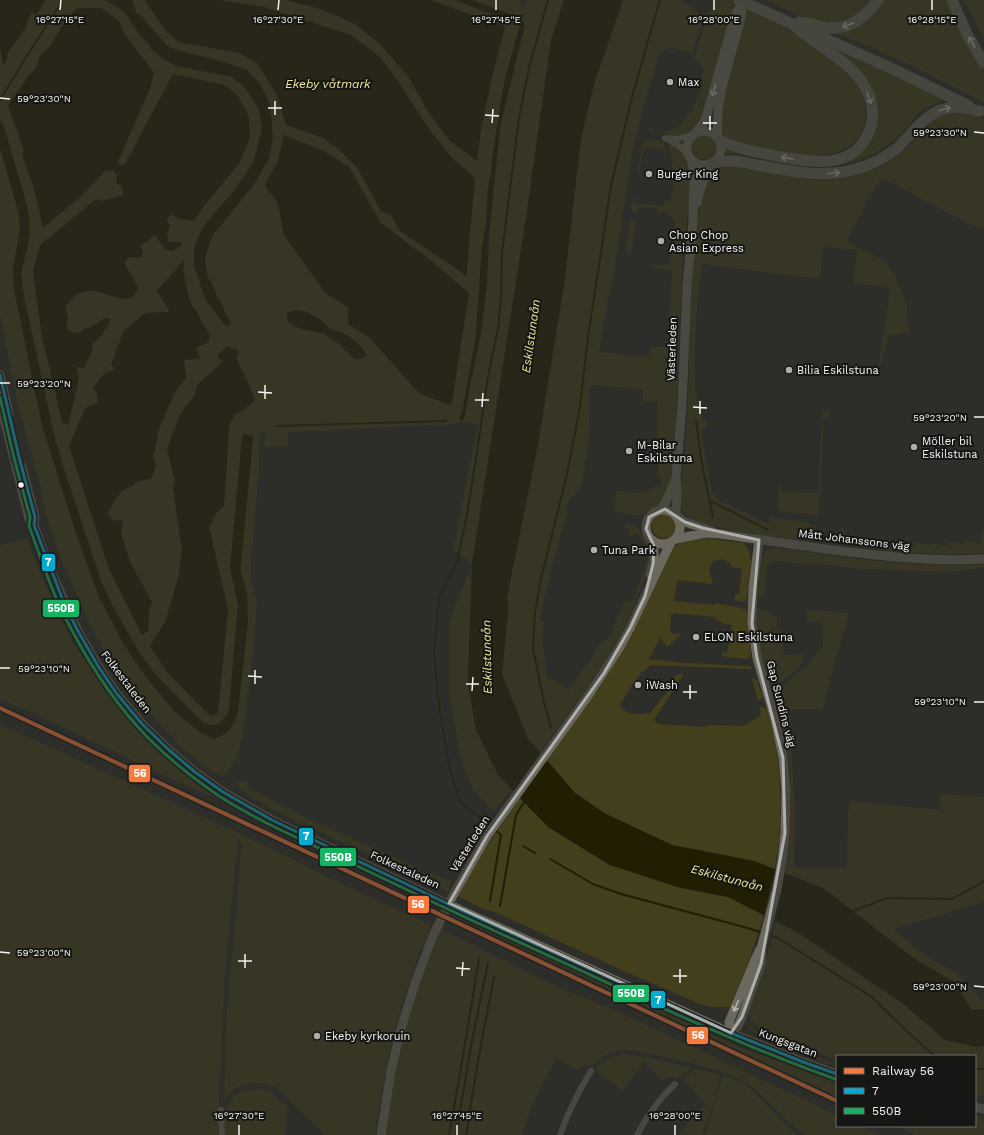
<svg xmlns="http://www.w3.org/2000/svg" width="984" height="1135" font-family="'Work Sans',sans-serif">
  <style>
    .green { fill: #433e1c; fill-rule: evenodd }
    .water { fill: #211e04 }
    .pier { fill: #2d2d2a }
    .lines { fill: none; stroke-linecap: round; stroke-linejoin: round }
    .stream { stroke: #211e04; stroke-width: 2 }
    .street { stroke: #69685c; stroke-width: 6 }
    .secondary { stroke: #6b695d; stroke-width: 9 }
    .highway { stroke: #666458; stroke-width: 11 }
    .bus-1-casing { stroke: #161614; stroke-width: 6 }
    .bus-2-casing { stroke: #161614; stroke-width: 6 }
    .bus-1 { stroke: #06acd0; stroke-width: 3 }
    .bus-2 { stroke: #13b361; stroke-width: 3 }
    .rail-1-casing { stroke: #161614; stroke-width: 7 }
    .rail-1 { stroke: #f6793e; stroke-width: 4 }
    .oneway { stroke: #adaca4 }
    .oneway2 { stroke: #b6b5ae }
    .marked { fill: none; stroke: #aeaeab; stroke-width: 3; stroke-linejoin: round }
    .ticks { fill: none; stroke: #f4f4f1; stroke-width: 1.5 }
    .poi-dot { fill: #aeaeab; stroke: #161614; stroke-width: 1.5 }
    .bus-dot { fill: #f4f4f1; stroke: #161614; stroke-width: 1.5 }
    .labels { text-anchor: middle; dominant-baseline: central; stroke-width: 4; stroke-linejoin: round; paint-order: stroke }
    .poi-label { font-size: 11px; fill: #f4f4f1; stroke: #161614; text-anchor: start }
    .street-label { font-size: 11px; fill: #f4f4f1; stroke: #161614 }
    .water-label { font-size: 12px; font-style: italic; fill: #efe79e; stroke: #161614 }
    .ticks-label { font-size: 10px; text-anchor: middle; fill: #f4f4f1; stroke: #161614; stroke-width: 4; stroke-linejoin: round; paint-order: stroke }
    .line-badge { stroke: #161614; stroke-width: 1.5 }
    .badge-label { font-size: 11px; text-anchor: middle; font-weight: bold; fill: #fff }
  </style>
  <rect width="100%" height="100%" fill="#2d2d2a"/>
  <path class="green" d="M46,0H105L120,9L126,14L138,33L150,45L223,74L232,77L244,86L259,109L262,128L254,161L234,191L207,222L200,233L194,267L206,300L231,323L207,275L205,258L212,236L255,183L269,158L260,84L167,46L142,17L136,13L132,0H146L145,1L179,42L239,53L257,63L277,95L286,125L324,138L329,143L335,146L357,167L381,211L392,216L400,231L448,263L466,276L475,178L453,159L431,132L397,80L380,57L169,0H286L318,8L355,24L380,44L408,76L429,113L477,161L481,128L492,77L505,27L430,0H455L508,20L509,14L471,0H522L520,3L522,10L528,0H564L551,41L526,218L472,564L468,683L476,730L498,775L512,789L493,812L473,790L462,763L449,693V627L454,608L472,564L453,550L478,425L462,421L456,424L288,432V447H264L265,432L260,433L259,472L251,563V578L257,603L253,655L243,735L238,755L225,776H222L215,773L186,752L140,703L112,665L92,629L63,564L45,513L41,488L18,405L0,314V148L18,210L20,224L19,236L13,269L14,289L42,425L75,530L99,597L123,643L143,673L175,712L200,732L234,724L247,593L241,572V564L253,437L234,534L230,568L238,605L229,710C224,723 217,729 203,723L154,673L139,652L112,605L101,581L61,460L53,431L24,297L21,274L29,239L30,223L25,198L3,124L0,120V46L3,63L7,58L8,52L27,26V21L32,12L36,15ZM68,17L119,21L124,33L154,73L150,88L117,164L121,165L125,164L173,74L240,162L203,207L194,221L179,219L171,214L167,219L170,227L166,233L168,242H181L166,250L155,235C145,243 130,251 125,263L128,271L136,281L109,295C86,288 81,288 65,307L68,319L66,327C68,329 71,332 74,333C85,335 97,323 105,318L111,319L101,336L92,344L76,367L62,422L42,336L33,271L101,201L123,195C122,186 120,177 113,170L105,171L81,197L43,227L34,188L23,157L28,76L36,68L40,56L51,45ZM521,21L525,24L500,127L489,235L487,282L481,334L470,385L465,415L462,420L460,418L463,408L476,335L482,245L486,225L488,186L491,173L493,152L504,83ZM284,136L349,167L381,223L434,263L419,393L370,338L348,324V307L325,293L283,233L280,212L276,200L265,185L278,161ZM184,261L183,269L187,290L192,306L196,310L202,323L209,333L196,348L200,358L184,360L186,378L175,392L160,426L153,458L156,465L133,485L122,491L113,502L108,514L112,520L122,521L121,534L131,564L152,602L149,610L148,631L142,635L109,569L97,393L93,388L103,375L115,369L145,313L168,312L169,310L157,291ZM295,310L307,312L322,321L330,329L347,335L358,343L354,359L338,343L324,334ZM217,355L236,357L244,377L250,385L244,410L235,414L229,425L224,506L216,513L209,527L228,610L150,646L166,620L179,575L182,550L173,488L175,481L180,414L195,395L197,385L223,361Z
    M623,0H679L694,9L703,18L692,53C677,49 663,41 657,61L634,142L611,292L609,294L599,352L650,357L651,347H667L672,271L652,268V265L663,266L669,264L675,228L674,220L667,213L658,212L657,209L639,207L637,214L631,211L633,197H635V203L665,206V201H671L675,169L671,168C676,157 669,154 669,145L671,143L676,146L683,153L686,160L690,173L691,192L683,253L676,413L672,468L669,487L662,504L644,514L639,516L633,515L618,512L614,509L616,492L618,491C626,491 637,494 645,492C652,490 652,486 661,486V478L658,477V460L657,457V402L643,401V389L590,385L588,450L580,491L576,493L567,504V514L553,562L539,621L544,623L542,632L547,676L569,690L590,660L600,644L608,638L625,600L632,603L646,564L648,549L637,534L630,537L625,523C634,524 640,529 644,536C648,542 652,549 651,556C650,571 642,586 636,600C629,615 623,630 615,644C593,682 566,717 540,752L528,739L502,674L508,611L507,597L538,444L564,285L581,139L594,84Z
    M715,0H731L736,2L727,33L705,112C691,140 678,137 650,132L649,130V127H650L653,132C663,133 668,132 677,127C691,118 714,73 697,60L694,61V59L709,11L713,9Z
    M766,0H871C844,43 801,15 766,0Z
    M881,0H946L965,40L984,71V103C936,78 888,52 836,34L853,29L870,18Z
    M964,0H984V39Z
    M746,9C760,15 774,20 788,28C794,31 800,36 805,39C824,52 848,68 859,88C867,101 868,122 860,135C848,155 825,156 803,155L735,142L724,136L721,131L722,101Z
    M820,38L947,100C938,103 928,105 921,111C916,115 912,122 907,127C903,132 897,137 892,142C841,182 787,163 730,153H724V148L797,162L857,153L875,99Z
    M953,111L976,115L984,119V229L971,225L884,179L877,184L849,237L850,244L886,261L895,276L907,306L909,333L896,335L889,334L882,361L879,365L890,288L853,283L857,250L823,247L820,279L702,264C698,294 695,325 695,356C694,378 694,398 703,419L707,421V427L701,431L712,493L720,501L769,524L770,517L807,522C815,525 819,529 818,538L810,540H799C780,537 695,527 685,515C676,506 684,464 685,450C691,379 687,307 696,235C698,222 699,203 702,190C704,182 713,172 718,164L797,176L826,178L871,170L887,164L906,149L933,119Z
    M692 147a12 12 0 1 1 24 0a12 12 0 1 1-24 0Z
    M648,139L654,140L665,142L662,150L650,147L645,148L643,151L639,173L637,175L642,145L644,141Z
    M632,219L636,221L631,252L630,253L627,252L626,249L630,221Z
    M822,411H829L830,415L824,419L823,422L821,484L818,516L802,513L781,512L778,509L779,487L781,486V492L818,493Z
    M652 526a12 12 0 1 1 24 0a12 12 0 1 1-24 0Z
    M842,527L852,544L877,547L914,549L915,543L931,545L932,543L947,546L948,542L963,544L964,540L980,543L982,530H984V553C936,555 887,554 840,542L837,536Z
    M696,538L712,539L744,543L749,551L751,561L747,596L746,601C742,602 738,602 735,599V594H739L742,569L731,567L730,563L722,559L714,561L709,569L711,578L713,579L712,584L677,580L674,601L715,605L716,603L745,609L747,612L751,656L749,658L746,659L721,656L722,653L723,652L727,653L732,625L724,624L715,619V617L674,613L671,615L670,630L672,633L682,634L667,647L660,638L649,659L685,663L749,666L752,667L751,669H747L651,665L648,667L644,672L642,671L620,704L621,708C629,716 639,714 650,713L669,690V684L672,678L679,674H684L654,720L659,724L704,727L711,725L743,726L761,715L759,706L767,708C778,746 782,787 780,826C779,841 777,855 775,869L754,861L672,845L604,813L575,793L547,760L588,701L598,690L613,666L631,635L668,553C677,543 683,542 696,538Z
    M27,539L41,575L71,640L111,697L140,732L208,789L232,806L161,774L42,717L0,699V545Z
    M777,548L892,563L962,565L984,564V568L949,572L862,569L812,563L811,565L775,561C771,562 769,563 767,567L764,597L763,598L757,597C757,588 759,560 765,553C768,550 772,549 777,548Z
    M759,608C767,610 772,613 777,618V631H781L783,635L784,655L803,654V662C794,671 785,682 773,685C760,676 757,626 757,610Z
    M803,609L849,613L832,673L823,709H789L795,812L794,868H847L848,812L851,801L940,810V794L984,797V902L894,929L921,953L961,976L981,999L984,1000V1009L972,1010L953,981L916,960L823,888L785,873L788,847L790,808L791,782L785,739L774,697C778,689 786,685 792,679C799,672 816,658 819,649L823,648L822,623L808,621L806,612Z
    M752,678L757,680L763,697L758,701Z
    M0,724L243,835L361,893L381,902L431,925C428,936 422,946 418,957C410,980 402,1003 396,1027C386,1062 381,1099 375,1135H325L276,1087L259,1083H248L234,1089L224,1100L226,1024L230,977L237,901L240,858L243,843L238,840L225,974L220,1078L218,1123L219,1135H0Z
    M243,781L248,782L247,787L303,816L420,869L418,875L415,876L277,812L246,794L238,786V782Z
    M520,798L548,827L610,865L677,887L728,897L764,915L749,961L730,1007H711L700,1004L626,972L495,912L481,908L458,896L484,850Z
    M426,872L451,880L448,892L426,882Z
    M451,911L744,1049L837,1081V1097L665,1016L552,962L449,915Z
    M776,921L799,933L906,1006L945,1040L977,1047L984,1046V1097L975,1095V1056H837V1060L786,1041L761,1030L754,1023L748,1015L758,978L765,962Z
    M441,929L559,987L617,1011L837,1115V1126H860L880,1135H805L790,1123L759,1093L750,1085L732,1075L716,1070L691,1063L636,1051L618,1050L604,1056L592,1066L585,1065L580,1067L579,1072L557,1057C543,1082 530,1107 522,1135H385L397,1059L409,1015L418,986Z
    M746,1022H747L756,1031L765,1036L837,1065V1067L815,1059L762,1036L749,1029Z
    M625,1054L647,1057L693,1068L677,1079C671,1076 668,1076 663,1080L645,1062L623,1090L596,1071C599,1060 616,1055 625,1054Z
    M698,1069L719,1074C720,1089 707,1120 702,1135H679L687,1122L705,1104L684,1080L693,1070Z
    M724,1077C745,1078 763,1102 778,1116C784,1123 791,1129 798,1135H705L722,1078Z
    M258,1089L269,1091L286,1105L288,1112L285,1135H225C223,1120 224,1098 242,1092C247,1090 253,1090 258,1089Z
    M975,1115L984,1117V1135H916L897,1126H975Z"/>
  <path class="water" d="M0,0H46L36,15L32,12L27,21V26L8,52L5,64L3,63L0,45Z
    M105,0H132L136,13L142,17L167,46L177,50L224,62L247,70L260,84L270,104L273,138L269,158L255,183L212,236L205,258L207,275L231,324L226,327L206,300L200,284V281L194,267V247L200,233L207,222L234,191L254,161L262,128L259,109L244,86L232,77L176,66L165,60L151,49L150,45L138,33L126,14L120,9Z
    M146,0H219L264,7L351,35L380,57L397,80L431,132L453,159L475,178L466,276L448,263L400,231L392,216L381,211L357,167L335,146L329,143L324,138L286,125L277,95L257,63L239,53L179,42L166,31L145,1Z
    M286,0H430L505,27L492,77L481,128L477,161L449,140L429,113L408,76L380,44L355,24L318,8Z
    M455,0H471L510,14L508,21Z
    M564,0H623L594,84L581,139L564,285L538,444L507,597L508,611L502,674L528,739L575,793L604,813L672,845L754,861L823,888L916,960L953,981L972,1010L984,1009V1046L977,1047L945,1040L906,1006L799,933L728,897L677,887L610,865L548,827L498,775L476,730L468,683L472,564L526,218L551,41Z
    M78,8H102L119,21L124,33L154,73L150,88L117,164L121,165L125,164L173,74L225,85L238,96L249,117L250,138L240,162L203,207L194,221L179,219L171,214L167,219L170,227L167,233L168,242H181V246L173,251L166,250L155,235L140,246L143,251L141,257L127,258L125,263C128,272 134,279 138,288C137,290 135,294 133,296C119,307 96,281 75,295C72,298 68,303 65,307L68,319L66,327L73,333L81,332L85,328L88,329L105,318L111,319L101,336L92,344L93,349L84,368L76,367L79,379L68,425L62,422L42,336L33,271L40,245L96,199L101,201L123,195V188L116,183L117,174L113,170L105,171L81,196L43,228L34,188L35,186L34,187L23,157V147L8,106L28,76L36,68L40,56L51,45L68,17Z
    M521,21L525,24L500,127L489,235L487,282L481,334L470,385L465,415L463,420H460V418L463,408L476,335L482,245L486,225L488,186L491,173L493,152L504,83Z
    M0,121L3,124L25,198L30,223L29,239L21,274L24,297L53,430L61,460L101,581L112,605L139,652L154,673L203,723C217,729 224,723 229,710L238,605L230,568L242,437L244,434L253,436L241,564V572L247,593L248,622L238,712C233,728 229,733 214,739L200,732L175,712L143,673L123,643L99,597L75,530L42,425L14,289L13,269L19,236L20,224L18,210L0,148Z
    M284,135L326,152L349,167L381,223L434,263L469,293L452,402L449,405L419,393L370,338L348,324V307L325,293L283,233L280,212L276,200L267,189L265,185L278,161Z
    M184,260L183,269L187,290L192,306L196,310L202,323L209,333V342L196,348L200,359L184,360L186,378L175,392L160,426L153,457L156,465L152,478L136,482L133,485L122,491L113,502L108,514L112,520L123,521L121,534L131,564L152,602L149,610L148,631L142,635L109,569L69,446L85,408L98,402L97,393L93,388L103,375L115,369L111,365L123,332L145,313L169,312V310L157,291Z
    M295,310L307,312L322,321L330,329L347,335L358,343L367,355L362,359H354L338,343L324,334L298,328L289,323L287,318V313Z
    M228,346L239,351L236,357C242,372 250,385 255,400L244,410L235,414L229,425L224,506L216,513L209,527L228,610L218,713L210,716L167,672L150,646L166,620L179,575L182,550L173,488L175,481L167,449L180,414L195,395L197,385L223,362L217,355Z"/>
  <path class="pier" d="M776,867L784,871L775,923L763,917Z"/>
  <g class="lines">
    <path class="stream" d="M0,100L25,59L63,0
      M696,421L703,470L713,517
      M277,426L446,421
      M709,500L768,530
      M551,728L544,702L533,649L535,612L541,579L567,474L580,407L587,344L611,186L632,97L651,30L660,0
      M490,826L460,802L450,770L440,713L434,655L439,597L457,561L467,515L478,445L488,376L498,329L501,297L502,253L519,118L529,68L548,0
      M523,846L535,853
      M550,859L593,884L621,894L744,927L763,933
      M490,901L501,835L495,830
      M500,906L516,815L525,801
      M850,912L887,898L952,899L984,881
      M767,935L778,938L872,997L911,1035L935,1056
      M975,1069H984
      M449,1135L461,1068L479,959
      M456,1135L472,1041L488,963
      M466,1135L478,1061L494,977"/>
    <path class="street" d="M665,138C674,142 682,146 688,155
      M670,138L678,139L693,134
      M221,1110L222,1135
      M560,1135C568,1112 579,1091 591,1071
      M637,1135C647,1116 659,1099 675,1084"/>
    <path class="secondary" d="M687 148a17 17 0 1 1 34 0a17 17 0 1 1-34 0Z
      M696,132L702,125L706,118L735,15L744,0
      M718,137C714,94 734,53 742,12
      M697,203L701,187L710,164
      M0,375L9,414
      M0,403L29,519L34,525L50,569L78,631L98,666L117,694L142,724L169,750L195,772L223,792L272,820L465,912L731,1033L803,1062L837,1074
      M22,467L35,517L34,525
      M661,509C668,501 671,490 675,480
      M646 527a17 17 0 1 1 34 0a17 17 0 1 1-34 0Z
      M676,515L677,494L676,476L682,405L687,285L693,222L694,173L691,159
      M678,517L685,522L712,531
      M676,539L705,533L721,534C756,539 791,544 826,549C880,556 930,562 984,559
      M650,575C654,562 657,551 650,538
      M731,1033L738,1026L742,1017L761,964L762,945L777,889L782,860L785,833L786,790L783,758L775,719L757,658L752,623L753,587L759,540
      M731,1033L729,1022L754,962L760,949
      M975,1107L984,1109
      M381,1135L391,1071L400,1032L415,983L433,936L451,899L487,836L590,693L618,650L630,628L668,548L672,541"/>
    <path class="highway" d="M739,0L895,70L969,106
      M952,0L967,34L984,63
      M799,22C808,23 817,26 827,28C849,30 866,17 878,0
      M720,140C737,149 757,152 776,156C807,161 851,172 868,134C874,121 874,107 868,93C855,62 816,46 792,24
      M712,163C731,158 745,163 763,166C794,172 825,178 856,169C871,165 884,159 896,149C903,143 909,136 915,129C926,117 940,107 957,107C964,107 973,110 980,111"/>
    <defs>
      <path id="bus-1" d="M0,375L19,457L35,517L34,525L64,603L78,631L98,666L117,694L142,724L169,750L195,772L223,792L272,820L465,912L731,1033L803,1062L837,1074"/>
      <path id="bus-2" d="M0,397L14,458L30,517L29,526C39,553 48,581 60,607C81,650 106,692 138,727C161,753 190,776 219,796C261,823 307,842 351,863C403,888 455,913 508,937C616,986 723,1039 835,1079"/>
    </defs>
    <use href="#bus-1" class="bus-1-casing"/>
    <use href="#bus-2" class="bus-2-casing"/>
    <use href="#bus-1" class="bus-1"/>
    <use href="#bus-2" class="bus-2"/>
    <defs>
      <path id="rail-1" d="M0,708L837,1101"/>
    </defs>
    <use href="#rail-1" class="rail-1-casing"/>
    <use href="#rail-1" class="rail-1"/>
  </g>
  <defs><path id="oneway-shaft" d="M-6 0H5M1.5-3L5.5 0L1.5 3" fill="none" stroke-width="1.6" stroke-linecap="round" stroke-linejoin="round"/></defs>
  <g class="oneway">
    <use href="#oneway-shaft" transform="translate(848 25) rotate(160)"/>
    <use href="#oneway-shaft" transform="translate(972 42) rotate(-119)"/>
    <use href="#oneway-shaft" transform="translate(869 98) rotate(70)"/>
    <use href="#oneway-shaft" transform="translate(945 109) rotate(-15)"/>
    <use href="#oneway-shaft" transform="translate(787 158) rotate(-170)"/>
    <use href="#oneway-shaft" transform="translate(834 173) rotate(-5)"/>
  </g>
  <g class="oneway2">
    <use href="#oneway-shaft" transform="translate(714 90) rotate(106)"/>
    <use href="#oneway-shaft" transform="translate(736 1006) rotate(113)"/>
  </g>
  <path d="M0 0H984V1135H0ZM665,509L685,522L703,528L759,540L752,623L757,658L783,758L785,833L761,964L742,1017L731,1033L449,903L487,836L604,673L630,628L645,596L653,564L654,546L646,529L649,517Z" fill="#2d2d2a" fill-opacity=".55" fill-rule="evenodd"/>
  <path class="marked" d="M665,509L685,522L703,528L759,540L752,623L757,658L783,758L785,833L761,964L742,1017L731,1033L449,903L487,836L604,673L630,628L645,596L653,564L654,546L646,529L649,517Z"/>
  <path class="ticks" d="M60,10L61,0M278,10L279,0M496,10V0M714,10V0M932,10V0M0,98L10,99M268,108H282M275,115V101M485,115L499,116M492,123L493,109M703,123H717M710,130V116M974,132L984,133M0,383H10M258,392L272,393M265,399V385M475,400H489M482,407L483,393M693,407L707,408M700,414V401M974,417H984M0,668H10M248,676L262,677M255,684V670M466,684H479M472,691L473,677M683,692H697M690,699V685M974,702H984M0,952L10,953M238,961H252M245,968V954M456,968L470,969M462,976L463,962M673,976H687M680,983V969M974,986L984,987M239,1135V1125M457,1135V1125M675,1135V1125"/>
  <g class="poi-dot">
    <circle cx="670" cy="82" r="4"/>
    <circle cx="649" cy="174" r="4"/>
    <circle cx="661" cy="241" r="4"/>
    <circle cx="789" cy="370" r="4"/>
    <circle cx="914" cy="447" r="4"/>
    <circle cx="629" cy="451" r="4"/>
    <circle cx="594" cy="550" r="4"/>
    <circle cx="696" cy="637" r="4"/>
    <circle cx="638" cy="685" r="4"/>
    <circle cx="317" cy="1036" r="4"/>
  </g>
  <circle class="bus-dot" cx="21" cy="485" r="3.5"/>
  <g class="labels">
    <g class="poi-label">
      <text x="678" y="82">Max</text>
      <text x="657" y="174">Burger King</text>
      <text x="669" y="235">Chop Chop<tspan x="669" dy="13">Asian Express</tspan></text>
      <text x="797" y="370">Bilia Eskilstuna</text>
      <text x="922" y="441">Möller bil<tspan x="922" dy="13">Eskilstuna</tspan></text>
      <text x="637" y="445">M-Bilar<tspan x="637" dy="13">Eskilstuna</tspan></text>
      <text x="602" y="550">Tuna Park</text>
      <text x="704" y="637">ELON Eskilstuna</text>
      <text x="646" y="685">iWash</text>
      <text x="325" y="1036">Ekeby kyrkoruin</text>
    </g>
    <g class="street-label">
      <text transform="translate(672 349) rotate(-88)">Västerleden</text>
      <text transform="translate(854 540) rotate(7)">Mått Johanssons väg</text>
      <text transform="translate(126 682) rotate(53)">Folkestaleden</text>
      <text transform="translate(781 704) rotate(76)">Gap Sundins väg</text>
      <text transform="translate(470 844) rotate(-58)">Västerleden</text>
      <text transform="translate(405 870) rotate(25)">Folkestaleden</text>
      <text transform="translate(788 1043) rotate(21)">Kungsgatan</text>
    </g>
    <g class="water-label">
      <text x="328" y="84">Ekeby våtmark</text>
      <text transform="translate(531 336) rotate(-82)">Eskilstunaån</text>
      <text transform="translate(487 657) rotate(-91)">Eskilstunaån</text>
      <text transform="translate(727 878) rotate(15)">Eskilstunaån</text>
    </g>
  </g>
  <g class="ticks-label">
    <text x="60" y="23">16°27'15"E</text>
    <text x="278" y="23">16°27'30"E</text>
    <text x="496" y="23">16°27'45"E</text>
    <text x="714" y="23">16°28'00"E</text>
    <text x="932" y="23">16°28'15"E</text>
    <text x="44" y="102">59°23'30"N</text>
    <text x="940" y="136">59°23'30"N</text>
    <text x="44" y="387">59°23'20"N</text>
    <text x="940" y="421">59°23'20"N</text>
    <text x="44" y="672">59°23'10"N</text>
    <text x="940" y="705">59°23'10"N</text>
    <text x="44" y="956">59°23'00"N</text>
    <text x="940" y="990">59°23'00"N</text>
    <text x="239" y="1119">16°27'30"E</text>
    <text x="457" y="1119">16°27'45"E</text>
    <text x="675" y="1119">16°28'00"E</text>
  </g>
  <g class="line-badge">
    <rect x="41" y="553" width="15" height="19" rx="4" fill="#06acd0"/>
    <rect x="42" y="599" width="38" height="19" rx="4" fill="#13b361"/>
    <rect x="128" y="764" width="23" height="19" rx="4" fill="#f6793e"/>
    <rect x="298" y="827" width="16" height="19" rx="4" fill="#06acd0"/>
    <rect x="319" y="847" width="38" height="20" rx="4" fill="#13b361"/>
    <rect x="407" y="895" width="23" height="19" rx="4" fill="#f6793e"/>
    <rect x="612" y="984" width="38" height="19" rx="4" fill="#13b361"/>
    <rect x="650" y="990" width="16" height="19" rx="4" fill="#06acd0"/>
    <rect x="686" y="1026" width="23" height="19" rx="4" fill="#f6793e"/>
  </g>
  <g class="badge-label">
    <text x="48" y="566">7</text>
    <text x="61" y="612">550B</text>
    <text x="140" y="777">56</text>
    <text x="306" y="840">7</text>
    <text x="338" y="861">550B</text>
    <text x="418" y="908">56</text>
    <text x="631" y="997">550B</text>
    <text x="658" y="1004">7</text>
    <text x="698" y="1039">56</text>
  </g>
  <rect x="836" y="1055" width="140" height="72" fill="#161614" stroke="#6f6f6c"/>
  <rect x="844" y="1068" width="20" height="6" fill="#f6793e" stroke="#6f6f6c"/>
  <text x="872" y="1075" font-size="12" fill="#f4f4f1">Railway 56</text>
  <rect x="844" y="1088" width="20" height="6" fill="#06acd0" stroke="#6f6f6c"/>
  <text x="872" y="1095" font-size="12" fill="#f4f4f1">7</text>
  <rect x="844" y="1108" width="20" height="6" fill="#13b361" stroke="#6f6f6c"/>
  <text x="872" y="1115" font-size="12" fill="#f4f4f1">550B</text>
</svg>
